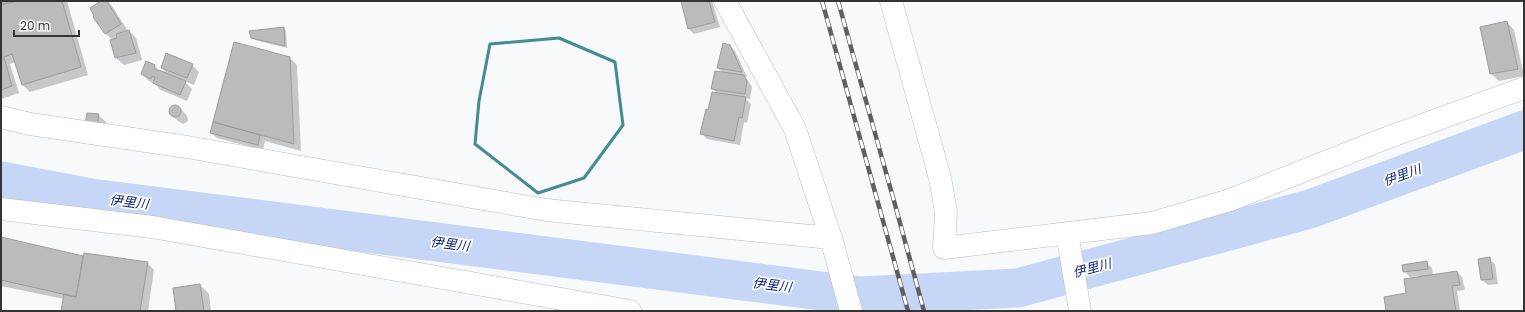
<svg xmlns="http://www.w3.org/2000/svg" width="1525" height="312" font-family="Poppins,'Noto Sans JP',sans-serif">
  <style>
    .shadow { fill: #0003 }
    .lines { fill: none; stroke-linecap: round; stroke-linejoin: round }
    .river { stroke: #c6d6f6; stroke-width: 39 }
    .building { fill: #bcbbbc; stroke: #9d9c9d }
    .minor-casing { stroke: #bcbdbe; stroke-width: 23 }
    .minor { stroke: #fff; stroke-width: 22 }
    .rail-casing { stroke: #606061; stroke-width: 4.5 }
    .rail { stroke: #fff; stroke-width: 3; stroke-dasharray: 9; stroke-linecap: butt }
    .marked { fill: none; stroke: #448c92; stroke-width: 3; stroke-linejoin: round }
    .labels { text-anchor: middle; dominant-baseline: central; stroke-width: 3.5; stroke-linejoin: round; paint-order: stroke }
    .water-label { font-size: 13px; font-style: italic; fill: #071e75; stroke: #fff }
  </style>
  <rect width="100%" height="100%" fill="#f8f9fa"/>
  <path class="shadow" d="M2,1H67L88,75L30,92L23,85L16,62L10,64L19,93L1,99V4L4,7Z
    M102,1H107L112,6L128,31H129L136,38L142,60L124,65L116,58L113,40L106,34L94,17Z
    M682,1H712L720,27L694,34L689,29Z
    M1507,22L1514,30L1524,76L1499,81L1491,74L1481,28Z
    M284,28L286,31L287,48L255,40L252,37Z
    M234,43L290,58L297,65L301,151L265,141L263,150L217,138L211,133Z
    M730,46L735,51L747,77L744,76L749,82L752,87L750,99L745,98L751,104L747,123L744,122L740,145L707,139L701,133L709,111L718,94L712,88L723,73L718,68Z
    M147,62L155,66L160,71L169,75L162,68L192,65L199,72L194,85L184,81L192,89L187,101L161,90L155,84L149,81L142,74Z
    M175,106L180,108L187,116L188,121L183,124L178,121L171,114V109Z
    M88,114L98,115L106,122L104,132Z
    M1,238L84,257L147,263L154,270L148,311H62L64,299L1,286Z
    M1489,259L1495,264L1498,284L1488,285L1482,280Z
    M1426,262L1432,268L1433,276L1457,272L1462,277L1465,290L1457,291L1460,311H1387L1408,294L1422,277L1421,276L1410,277L1404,271Z
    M200,285L209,294L211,311H177Z"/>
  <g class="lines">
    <path class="river" d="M1,181L91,198L861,296L1018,288L1310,209L1524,130"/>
  </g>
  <path class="building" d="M1,1H12L2,4Z
    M17,1H62L81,67L22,85L12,54L4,57L12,86L1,90V5Z
    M101,1H107L121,24L105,34L93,17L94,16L90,8Z
    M681,1H709L715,22L688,29Z
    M1507,21L1518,69L1490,74L1480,27Z
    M284,27L285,46L251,38L249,31Z
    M129,30L136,53L115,58L110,40L117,38L116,34Z
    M234,42L290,57L294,144L213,122Z
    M723,43L730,45L742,72L717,68Z
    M166,53L193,64L187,78L161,68Z
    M146,61L155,65L154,69L158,71L159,70L186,81L180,95L153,83L155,78L152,76L151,79L141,74Z
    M715,71L744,75L747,81L745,94L711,89Z
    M712,92L746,97L742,118L739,117L734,141L700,134L706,109L708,110Z
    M169 111a6 6 0 1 1 12 0a6 6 0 1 1-12 0Z
    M87,113L99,114L97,125L85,124Z
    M213,122L260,135L258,145L210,133Z
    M1,237L83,256L76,297L1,280Z
    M84,253L148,262L140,311H61L64,294L76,297Z
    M1490,257L1493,279L1481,280L1478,259Z
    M1427,261L1428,269L1403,272L1402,265Z
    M1457,271L1460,285L1452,286L1456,311H1386L1384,297L1406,293L1404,279Z
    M200,284L204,311H176L173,288Z"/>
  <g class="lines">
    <defs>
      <path id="minor" d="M725,1L795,129L831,238L851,311
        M891,1L940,178L946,212L944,248L1152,223L1230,200L1381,140L1524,88
        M1,117L30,124L187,147L546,210L831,238
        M1,209L152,227L630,311
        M1067,233L1080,311"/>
    </defs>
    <use href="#minor" class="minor-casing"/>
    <use href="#minor" class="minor"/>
    <defs>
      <path id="rail" d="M822,1L908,311
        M838,1L894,201L924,311"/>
    </defs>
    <use href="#rail" class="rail-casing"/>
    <use href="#rail" class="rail"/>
  </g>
  <path class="marked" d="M559,38L615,62L623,125L584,178L538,193L475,144L479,101L490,44Z"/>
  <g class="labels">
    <g class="water-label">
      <text transform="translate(1402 175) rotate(-20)">伊里川</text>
      <text transform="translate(129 202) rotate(7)">伊里川</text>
      <text transform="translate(450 244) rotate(7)">伊里川</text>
      <text transform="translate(1092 268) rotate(-15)">伊里川</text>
      <text transform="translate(772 285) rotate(7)">伊里川</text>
    </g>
  </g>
  <rect width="1525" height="312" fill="none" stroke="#343435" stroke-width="4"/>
  <path d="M14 30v6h65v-6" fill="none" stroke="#343435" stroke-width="2"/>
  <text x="20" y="30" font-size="12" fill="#343435" stroke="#ffffff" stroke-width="3" paint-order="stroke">20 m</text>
</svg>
